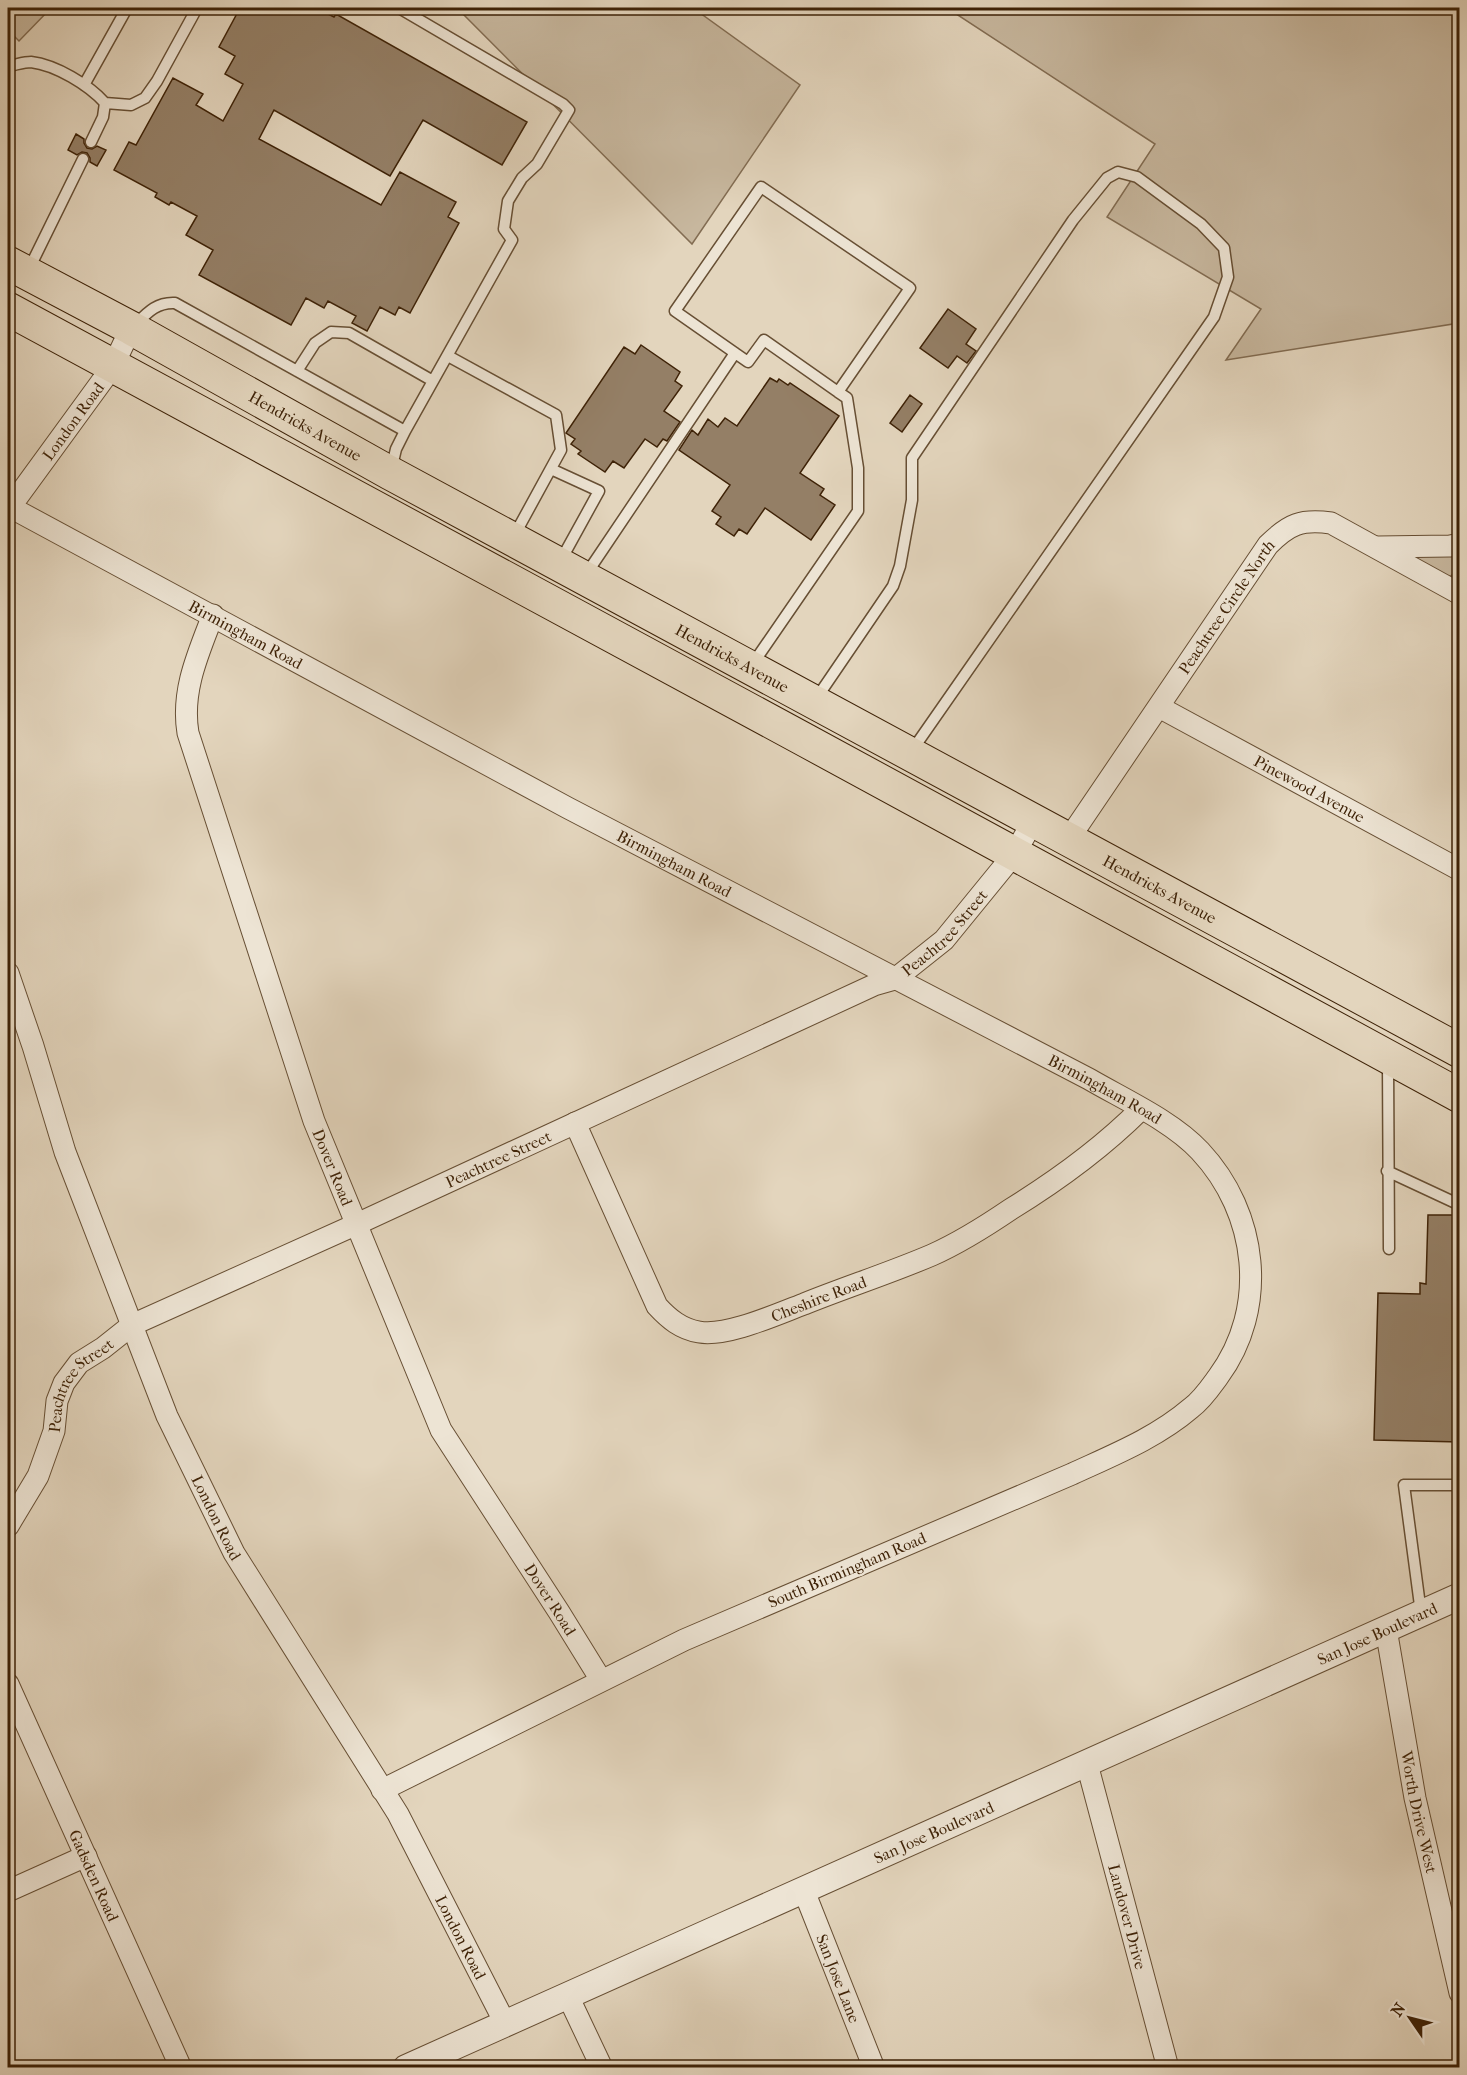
<svg xmlns="http://www.w3.org/2000/svg" width="1467" height="2075" font-family="'IM FELL French Canon',serif">
  <style>
    .green { fill: #c7b79e; stroke: #826c52; stroke-width: 1.5 }
    .building { fill: #947f66; stroke: #3e2207; stroke-width: 1.5 }
    .lines { fill: none; stroke-linecap: round; stroke-linejoin: round }
    .service-casing { stroke: #674f34; stroke-width: 13 }
    .minor-casing { stroke: #674f34; stroke-width: 23 }
    .tertiary-casing { stroke: #674f34; stroke-width: 28 }
    .primary-casing { stroke: #3e2207; stroke-width: 35 }
    .service { stroke: #ede4d4; stroke-width: 10 }
    .minor { stroke: #ede4d4; stroke-width: 21 }
    .tertiary { stroke: #ede4d4; stroke-width: 26 }
    .primary { stroke: #e3d5bd; stroke-width: 33 }
    .labels { text-anchor: middle; dominant-baseline: central; stroke-width: 4.5; stroke-linejoin: round; paint-order: stroke }
    .street-label { font-size: 16px; fill: #3e2207; stroke: #ede4d4 }
  </style>
  <rect width="100%" height="100%" fill="#e3d5bd"/>
  <filter id="stains"><feTurbulence type="fractalNoise" baseFrequency=".00333" numOctaves="4"/><feColorMatrix values="0 0 0 0 .2 0 0 0 0 .09 0 0 0 0 .02 0 0 0 .5 -.17"/></filter>
  <radialGradient id="worn" r=".72"><stop offset=".6" stop-color="#630" stop-opacity="0"/><stop offset="1" stop-color="#630" stop-opacity=".3"/></radialGradient>
  <path class="green" d="M8,8H51L19,41L8,30Z
    M457,8H693L800,85L692,244Z
    M947,8H1459V323L1226,360L1261,309L1107,217L1155,144Z
    M1450,554L1456,559V570L1451,576L1442,578L1413,560L1415,556Z"/>
  <path class="building" d="M240,8H316L334,17L336,14L527,122L502,165L423,120L390,176L274,110L259,139L381,205L400,172L456,202L448,217L459,223L410,313L399,307L395,315L380,307L367,331L352,323L356,316L328,301L324,308L306,298L291,325L199,275L213,250L186,235L197,216L171,202L169,205L155,197L157,193L114,170L129,142L136,145L173,78L203,94L196,105L223,121L243,84L225,74L235,56L219,47Z
    M76,134L84,139V143L87,148L92,149L97,146L106,150L97,166L90,162V158L87,153L82,152L77,155L68,150Z
    M948,309L976,329L966,344L976,351L967,363L957,356L948,368L920,348Z
    M641,345L680,372L675,381L682,386L664,411L680,422L667,441L663,439L657,447L645,439L624,468L613,461L605,472L578,454L581,451L571,444L575,439L566,433L624,347L635,354Z
    M770,378L777,382L779,379L788,385L790,383L839,416L800,473L824,489L820,495L835,505L811,540L765,508L747,534L739,529L734,536L716,524L721,517L712,511L730,485L679,450L692,430L698,435L708,419L718,427L725,418L737,426Z
    M910,395L922,404L902,432L890,423Z
    M1428,1215H1460V1442L1374,1440L1378,1293L1420,1294V1283L1426,1284Z"/>
  <g class="lines">
    <defs>
      <path id="service" d="M8,66C15,65 24,62 31,62C56,65 89,85 105,103L103,117L91,142
        M84,85L127,8
        M105,103L131,105L145,98L157,81L197,8
        M28,271L83,159
        M134,326C147,313 156,302 175,303L405,431
        M448,356L556,415L561,450L514,536
        M297,371L315,343L331,332L349,333L433,381
        M551,469L599,491L561,560
        M391,470L396,449L405,431L512,240L504,229L508,201L522,178L537,164L569,110L563,104L399,8
        M585,576L735,353L748,362L764,340L838,392L910,288L761,187L675,311L735,353
        M752,665L858,511V468L847,398L838,392
        M816,699L893,586L900,566L912,500V458L1073,220L1107,178L1118,172L1137,177L1201,224L1224,248L1228,277L1214,317L911,752
        M1388,1061L1389,1249
        M1387,1171L1460,1205
        M1421,1613L1404,1485H1460"/>
      <g id="minor">
        <path id="s1" d="M10,507L568,808L1089,1079C1125,1100 1172,1121 1200,1151C1258,1213 1269,1308 1218,1377C1210,1388 1202,1400 1191,1408C1156,1438 1113,1455 1072,1474L684,1640L382,1790"/>
        <path id="s2" d="M8,510L113,366L131,328"/>
        <path d="M1378,547L1450,546L1460,544"/>
        <path id="s3" d="M213,615C198,654 181,691 188,733L314,1121L441,1430L559,1612L601,1680"/>
        <path id="s4" d="M1159,707L1460,870"/>
        <path id="s5" d="M1068,840L1268,545C1289,524 1301,519 1331,523L1460,594"/>
        <path id="s6" d="M8,973L33,1046L65,1152L167,1416L234,1553L398,1814L505,2023"/>
        <path id="s7" d="M575,1123L657,1306C669,1319 681,1329 699,1332C727,1337 777,1314 804,1304C846,1287 890,1273 932,1255C959,1243 986,1226 1011,1209C1058,1180 1102,1148 1141,1109"/>
        <path id="s8" d="M8,1526L38,1476L54,1431L57,1401L64,1383L79,1363L103,1348L132,1325L357,1224L874,985L895,979L944,940L1015,853L1033,821"/>
        <path id="s9" d="M1386,1629L1415,1798L1460,1993"/>
        <path id="s10" d="M8,1684L181,2068"/>
        <path id="s11" d="M1087,1764L1168,2068"/>
        <path d="M8,1891L86,1856"/>
        <path id="s12" d="M804,1891L874,2068"/>
        <path d="M567,1994L602,2068"/>
      </g>
      <g id="tertiary">
        <path id="s13" d="M406,2068C757,1910 1109,1755 1460,1596"/>
      </g>
      <g id="primary">
        <path id="s14" d="M8,263L131,328L390,473L1460,1051"/>
        <path d="M8,309C492,571 977,832 1460,1096"/>
      </g>
    </defs>
    <use href="#service" class="service-casing"/>
    <use href="#minor" class="minor-casing"/>
    <use href="#tertiary" class="tertiary-casing"/>
    <use href="#primary" class="primary-casing"/>
    <use href="#service" class="service"/>
    <use href="#minor" class="minor"/>
    <use href="#tertiary" class="tertiary"/>
    <use href="#primary" class="primary"/>
  </g>
  <g class="labels">
    <g class="street-label">
      <text stroke="none"><textPath href="#s2" startOffset="110">London Road</textPath></text>
      <text stroke="none"><textPath href="#s14" startOffset="339">Hendricks Avenue</textPath></text>
      <text stroke="none"><textPath href="#s5" startOffset="282">Peachtree Circle North</textPath></text>
      <text stroke="none"><textPath href="#s1" startOffset="268">Birmingham Road</textPath></text>
      <text stroke="none"><textPath href="#s14" startOffset="825">Hendricks Avenue</textPath></text>
      <text stroke="none"><textPath href="#s4" startOffset="171">Pinewood Avenue</textPath></text>
      <text stroke="none"><textPath href="#s1" startOffset="754">Birmingham Road</textPath></text>
      <text stroke="none"><textPath href="#s14" startOffset="1311">Hendricks Avenue</textPath></text>
      <text stroke="none"><textPath href="#s8" startOffset="1152">Peachtree Street</textPath></text>
      <text stroke="none"><textPath href="#s1" startOffset="1240">Birmingham Road</textPath></text>
      <text stroke="none"><textPath href="#s8" startOffset="648">Peachtree Street</textPath></text>
      <text stroke="none"><textPath href="#s3" startOffset="580">Dover Road</textPath></text>
      <text stroke="none"><textPath href="#s7" startOffset="376">Cheshire Road</textPath></text>
      <text stroke="none"><textPath href="#s8" startOffset="162">Peachtree Street</textPath></text>
      <text stroke="none"><textPath href="#s6" startOffset="584">London Road</textPath></text>
      <text transform="translate(847 1570) rotate(-23)">South Birmingham Road</text>
      <text stroke="none"><textPath href="#s3" startOffset="1066">Dover Road</textPath></text>
      <text stroke="none"><textPath href="#s13" startOffset="1064">San Jose Boulevard</textPath></text>
      <text stroke="none"><textPath href="#s9" startOffset="186">Worth Drive West</textPath></text>
      <text stroke="none"><textPath href="#s13" startOffset="578">San Jose Boulevard</textPath></text>
      <text stroke="none"><textPath href="#s10" startOffset="210">Gadsden Road</textPath></text>
      <text stroke="none"><textPath href="#s11" startOffset="158">Landover Drive</textPath></text>
      <text stroke="none"><textPath href="#s6" startOffset="1070">London Road</textPath></text>
      <text stroke="none"><textPath href="#s12" startOffset="94">San Jose Lane</textPath></text>
    </g>
  </g>
  <rect width="1467" height="2075" fill="none" stroke="#e3d5bd" stroke-width="30"/>
  <rect x="9" y="9" width="1449" height="2057" fill="none" stroke="#3e2207" stroke-width="3"/>
  <rect x="15" y="15" width="1437" height="2045" fill="none" stroke="#3e2207" stroke-width="1.5"/>
  <g transform="translate(1410 2018) rotate(305)" stroke="#ede4d4" stroke-width="4.5" paint-order="stroke">
  <path d="M0-4.5L10 22L0 15L-10 22Z" fill="#3e2207"/>
  <text y="-9" font-size="16" font-weight="bold" text-anchor="middle" fill="#3e2207">N</text>
  </g>
  <rect width="100%" height="100%" filter="url(#stains)"/>
  <rect width="100%" height="100%" fill="url(#worn)"/>
</svg>
